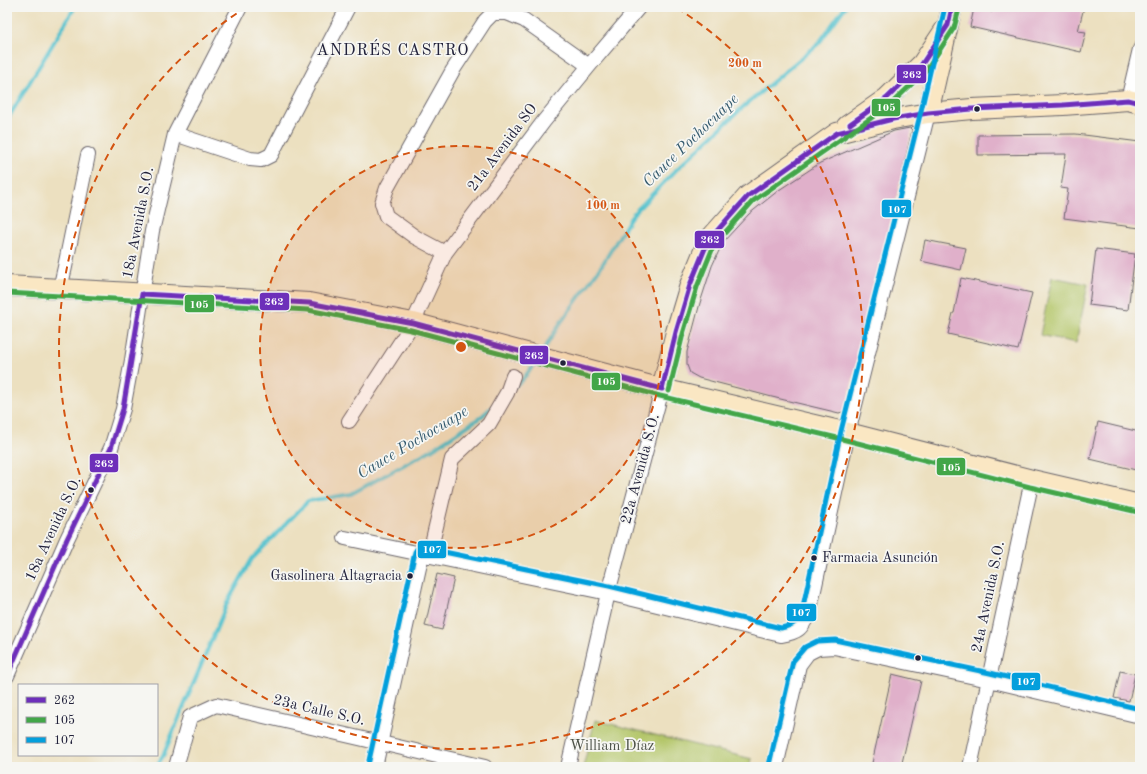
<svg xmlns="http://www.w3.org/2000/svg" width="1147" height="774" font-family="'Old Standard TT',serif">
  <style>
    .green { fill: #b4c669; stroke: #6b7452 }
    .lines { fill: none; stroke-linecap: round; stroke-linejoin: round }
    .stream { stroke: #56c2ce; stroke-width: 4 }
    .building { fill: #e0b0ca }
    .street-casing { stroke: #69646a; stroke-width: 16 }
    .secondary-casing { stroke: #69646a; stroke-width: 22 }
    .street { stroke: #fff; stroke-width: 14 }
    .secondary { stroke: #fae7c3; stroke-width: 20 }
    .bus-1-casing { stroke: #f6f6f2; stroke-width: 8 }
    .bus-2-casing { stroke: #f6f6f2; stroke-width: 8 }
    .bus-3-casing { stroke: #f6f6f2; stroke-width: 8 }
    .bus-1 { stroke: #6d2fba; stroke-width: 5 }
    .bus-2 { stroke: #42a648; stroke-width: 5 }
    .bus-3 { stroke: #039fdc; stroke-width: 5 }
    .ring { fill: none; stroke: #d45411; stroke-width: 2; stroke-dasharray: 7 5 }
    .bus-dot { fill: #22223b; stroke: #f6f6f2; stroke-width: 1.5 }
    .labels { text-anchor: middle; dominant-baseline: central; stroke-width: 3.5; stroke-linejoin: round; paint-order: stroke }
    .bus-label { font-size: 14px; fill: #22223b; stroke: #f6f6f2; text-anchor: start }
    .street-label { font-size: 15px; fill: #22223b; stroke: #f6f6f2 }
    .park-label { font-size: 15px; fill: #4e5349; stroke: #f6f6f2 }
    .neighbourhood-label { font-size: 16px; letter-spacing: 1px; fill: #22223b; stroke: #f6f6f2 }
    .water-label { font-size: 16px; font-style: italic; fill: #345a6e; stroke: #f6f6f2 }
    .centre { fill: #d45411; stroke: #f6f6f2; stroke-width: 2 }
    .ring-label { font-size: 12px; text-anchor: middle; font-weight: bold; fill: #d45411; stroke: #f6f6f2; stroke-width: 3.5; stroke-linejoin: round; paint-order: stroke }
    .line-badge { stroke: #f6f6f2; stroke-width: 1.5 }
    .badge-label { font-size: 11px; text-anchor: middle; font-weight: bold; fill: #fff }
  </style>
  <rect width="100%" height="100%" fill="#f6f6f2"/>
  <filter id="ink" filterUnits="userSpaceOnUse"><feTurbulence type="fractalNoise" baseFrequency=".025" numOctaves="2"/><feDisplacementMap in="SourceGraphic" scale="8" xChannelSelector="R" yChannelSelector="G"/><feConvolveMatrix kernelMatrix="1 2 1 2 8 2 1 2 1" color-interpolation-filters="sRGB"/></filter>
  <filter id="wash" filterUnits="userSpaceOnUse"><feTurbulence type="fractalNoise" baseFrequency=".012" numOctaves="4" result="noise"/><feDisplacementMap in="SourceGraphic" scale="16" xChannelSelector="R" yChannelSelector="G"/><feGaussianBlur stdDeviation="0.9" result="paint"/><feColorMatrix in="noise" values="0 0 0 0 0 0 0 0 0 0 0 0 0 0 0 0 0 1.4 0 .05"/><feComposite in="paint" operator="in"/></filter>
  <g filter="url(#wash)">
    <rect width="100%" height="100%" fill="#ece0c0"/>
    <path class="green" d="M1052,277L1088,284L1076,343L1040,335Z
      M595,720L752,759L750,767H583Z"/>
    <g class="lines">
      <path class="stream" d="M7,120L75,7
        M543,351L559,325L602,265L633,214L679,167L743,107L819,43L845,7
        M514,387L523,379L536,362
        M156,767L163,756L228,601L252,559L308,501L351,494L431,450L481,417L493,406"/>
    </g>
    <g id="blocks">
      <path class="building" d="M993,7H1084L1078,31L1086,32L1081,52L970,27L974,8L992,12Z
        M910,128L912,130L868,320L845,411L839,413L772,397L699,378L690,373L687,365V352L700,303L712,266L723,242L749,214L779,190L820,163L894,131Z
        M1076,134L1140,142V228L1064,218L1068,189L1061,188L1066,154L978,155V135Z
        M925,240L966,248L961,270L921,261Z
        M1096,249L1135,254L1128,310L1089,305Z
        M961,278L1032,293L1018,350L948,334L953,313H954Z
        M1098,422L1140,432V471L1090,459Z
        M437,574L454,578L442,630L425,626Z
        M1120,671L1135,674L1129,701L1114,698Z
        M892,674L921,681L901,767H891L872,763Z"/>
    </g>
  </g>
  <g filter="url(#ink)">
    <use href="#blocks" fill-opacity="0" stroke="#69646a" stroke-width="1"/>
    <g class="lines">
      <defs>
        <path id="street" d="M1128,100L1140,49
          M175,134L250,159L261,160L271,155L348,7
          M445,253L415,237L386,216L382,203L387,188L453,70L485,21L493,13H507L524,20L589,66
          M60,289L65,267L88,155
          M349,421L413,323L445,253L544,121L589,66L639,7
          M345,538L608,593L781,635C799,632 801,629 809,613L848,433L928,113
          M429,556L452,459L489,424L507,393L513,376
          M7,676L67,539L111,448L123,409L132,360L152,231L175,134L240,7
          M176,767L190,717L216,705L485,767
          M375,767L422,554
          M568,767L608,593L662,389
          M776,767L799,665L808,653L818,648L834,647L989,680L1140,716
          M970,767L1032,480"/>
        <path id="secondary" d="M928,113L952,7
          M847,126L887,98L922,64L948,25
          M7,286L309,303L413,323L662,389L848,433L1032,480L1140,505
          M662,389L676,332L690,285L708,241L748,196L837,133L893,119L928,113L972,109L1063,105L1128,100L1140,103"/>
      </defs>
      <use href="#street" class="street-casing"/>
      <use href="#secondary" class="secondary-casing"/>
      <use href="#street" class="street"/>
      <use href="#secondary" class="secondary"/>
      <defs>
        <path id="bus-1" d="M850,124L887,98L922,64L948,25L952,7
          M142,294L309,303L413,323L662,389
          M662,389L676,332L690,285L708,241L748,196L837,133L893,119L928,113L972,109L1063,105L1128,100L1140,103
          M7,676L67,539L111,448L123,409L142,294"/>
        <path id="bus-2" d="M7,293L308,310L411,330L660,396L846,440L1030,487L1138,512
          M669,391L683,334L697,287L714,245L753,201L891,104L919,77L928,68L954,28L959,9"/>
        <path id="bus-3" d="M368,765L415,552L417,549L420,547L609,586L781,628C794,625 797,622 802,611L841,431L921,111L945,7
          M769,765L793,661L805,647L817,641L835,640L990,673L1140,709"/>
      </defs>
      <use href="#bus-1" class="bus-1-casing"/>
      <use href="#bus-2" class="bus-2-casing"/>
      <use href="#bus-3" class="bus-3-casing"/>
      <use href="#bus-1" class="bus-1"/>
      <use href="#bus-2" class="bus-2"/>
      <use href="#bus-3" class="bus-3"/>
    </g>
  </g>
  <circle cx="461" cy="347" r="201" fill="#d45411" fill-opacity=".12"/>
  <g class="ring">
    <circle cx="461" cy="347" r="201"/>
    <path d="M677 8A402 402 0 1 1 245 8"/>
  </g>
  <g class="bus-dot">
    <circle cx="977" cy="109" r="3.5"/>
    <circle cx="563" cy="363" r="3.5"/>
    <circle cx="91" cy="490" r="3.5"/>
    <circle cx="814" cy="558" r="3.5"/>
    <circle cx="410" cy="576" r="3.5"/>
    <circle cx="918" cy="658" r="3.5"/>
  </g>
  <g class="labels">
    <g class="bus-label">
      <text x="822" y="558">Farmacia Asunción</text>
      <text x="402" y="576" text-anchor="end">Gasolinera Altagracia</text>
    </g>
    <g class="street-label">
      <text transform="translate(503 148) rotate(-53)">21a Avenida SO</text>
      <text transform="translate(139 223) rotate(-79)">18a Avenida S.O.</text>
      <text transform="translate(641 469) rotate(-75)">22a Avenida S.O.</text>
      <text transform="translate(54 529) rotate(-65)">18a Avenida S.O.</text>
      <text transform="translate(989 597) rotate(-78)">24a Avenida S.O.</text>
      <text transform="translate(319 711) rotate(13)">23a Calle S.O.</text>
    </g>
    <g class="park-label">
      <text x="612" y="746">William Díaz</text>
    </g>
    <g class="neighbourhood-label">
      <text x="393" y="51">ANDRÉS CASTRO</text>
    </g>
    <g class="water-label">
      <text transform="translate(691 141) rotate(-44)">Cauce Pochocuape</text>
      <text transform="translate(413 443) rotate(-31)">Cauce Pochocuape</text>
    </g>
  </g>
  <circle cx="461" cy="347" r="6" class="centre"/>
  <g class="ring-label">
    <text x="745" y="67">200 m</text>
    <text x="603" y="209">100 m</text>
  </g>
  <g class="line-badge">
    <rect x="896" y="64" width="31" height="20" rx="4" fill="#6d2fba"/>
    <rect x="871" y="98" width="30" height="19" rx="4" fill="#42a648"/>
    <rect x="881" y="199" width="31" height="19" rx="4" fill="#039fdc"/>
    <rect x="694" y="230" width="31" height="19" rx="4" fill="#6d2fba"/>
    <rect x="259" y="292" width="31" height="19" rx="4" fill="#6d2fba"/>
    <rect x="184" y="294" width="31" height="19" rx="4" fill="#42a648"/>
    <rect x="519" y="345" width="30" height="20" rx="4" fill="#6d2fba"/>
    <rect x="591" y="372" width="30" height="19" rx="4" fill="#42a648"/>
    <rect x="89" y="453" width="30" height="20" rx="4" fill="#6d2fba"/>
    <rect x="936" y="457" width="30" height="19" rx="4" fill="#42a648"/>
    <rect x="417" y="540" width="30" height="19" rx="4" fill="#039fdc"/>
    <rect x="786" y="603" width="31" height="19" rx="4" fill="#039fdc"/>
    <rect x="1011" y="672" width="30" height="19" rx="4" fill="#039fdc"/>
  </g>
  <g class="badge-label">
    <text x="912" y="78">262</text>
    <text x="886" y="111">105</text>
    <text x="897" y="213">107</text>
    <text x="710" y="243">262</text>
    <text x="274" y="305">262</text>
    <text x="199" y="308">105</text>
    <text x="534" y="359">262</text>
    <text x="606" y="385">105</text>
    <text x="104" y="467">262</text>
    <text x="951" y="471">105</text>
    <text x="432" y="553">107</text>
    <text x="801" y="616">107</text>
    <text x="1026" y="685">107</text>
  </g>
  <rect width="1147" height="774" fill="none" stroke="#f6f6f2" stroke-width="24"/>
  <rect x="18" y="684" width="140" height="72" fill="#f6f6f2" stroke="#a1a1a9"/>
  <rect x="26" y="697" width="20" height="6" fill="#6d2fba" stroke="#a1a1a9"/>
  <text x="54" y="704" font-size="12" fill="#22223b">262</text>
  <rect x="26" y="717" width="20" height="6" fill="#42a648" stroke="#a1a1a9"/>
  <text x="54" y="724" font-size="12" fill="#22223b">105</text>
  <rect x="26" y="737" width="20" height="6" fill="#039fdc" stroke="#a1a1a9"/>
  <text x="54" y="744" font-size="12" fill="#22223b">107</text>
</svg>
